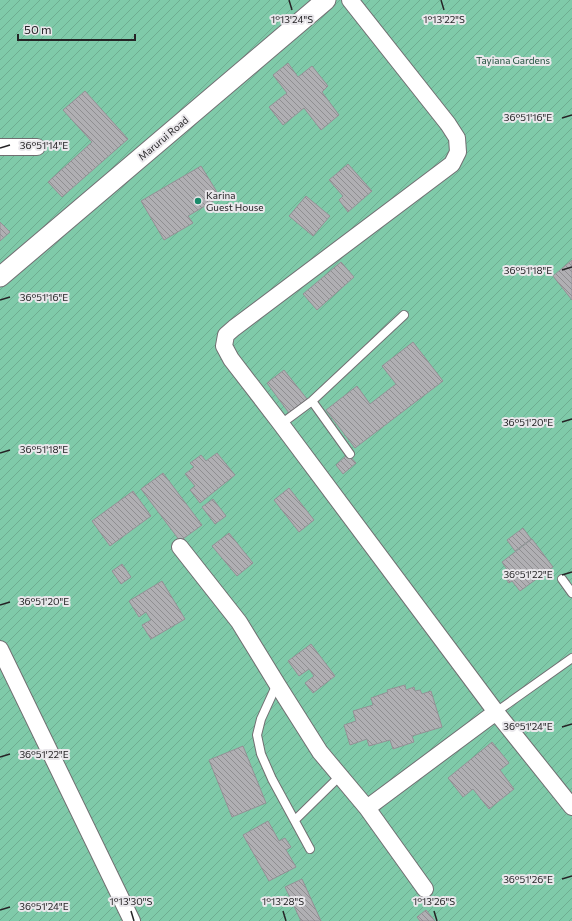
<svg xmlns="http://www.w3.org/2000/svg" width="572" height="921" font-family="Commissioner,sans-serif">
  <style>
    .garden { fill: url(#garden-furrows) }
    .building { fill: url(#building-back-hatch); stroke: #939296 }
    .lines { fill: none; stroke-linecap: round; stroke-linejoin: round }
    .service-casing { stroke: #716f72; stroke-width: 10 }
    .minor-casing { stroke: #716f72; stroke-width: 18 }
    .tertiary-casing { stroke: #716f72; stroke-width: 21 }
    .service { stroke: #fff; stroke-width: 8 }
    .minor { stroke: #fff; stroke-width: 16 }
    .tertiary { stroke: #fff; stroke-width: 19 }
    .ticks { fill: none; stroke: #252426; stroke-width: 1.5 }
    .poi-dot { fill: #1a8a6a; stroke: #e9e7eb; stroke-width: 1.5 }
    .labels { text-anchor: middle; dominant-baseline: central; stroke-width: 4; stroke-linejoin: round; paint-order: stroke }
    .park-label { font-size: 10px; fill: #23523f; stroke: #e9e7eb }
    .street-label { font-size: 10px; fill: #252426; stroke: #e9e7eb }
    .poi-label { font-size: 10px; fill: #252426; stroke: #e9e7eb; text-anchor: start }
    .ticks-label { font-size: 10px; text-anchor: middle; fill: #252426; stroke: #e9e7eb; stroke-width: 4; stroke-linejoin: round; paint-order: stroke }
  </style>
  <defs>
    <pattern id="garden-furrows" width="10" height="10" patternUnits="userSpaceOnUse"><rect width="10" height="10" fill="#7fcaa9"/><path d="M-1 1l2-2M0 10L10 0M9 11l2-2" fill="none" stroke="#6ead91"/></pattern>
    <pattern id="building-back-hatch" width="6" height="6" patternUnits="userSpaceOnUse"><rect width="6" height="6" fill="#b0afb3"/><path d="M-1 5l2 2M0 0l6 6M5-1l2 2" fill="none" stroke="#8f8e91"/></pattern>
  </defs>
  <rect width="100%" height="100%" fill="#e9e7eb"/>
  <path class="garden" d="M0,0H572V921H0Z"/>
  <path class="building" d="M288,63L298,77L312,66L328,86L322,92L339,115L321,130L304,108L283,125L269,107L287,93L273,75Z
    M85,91L128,139L62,197L48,182L92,142L63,110Z
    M348,164L372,191L348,212L339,200L343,196L329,180Z
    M201,166L220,197L188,216L193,223L164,240L141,201Z
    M306,196L330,216L313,236L289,216Z
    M0,222L10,232L0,241Z
    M572,260V300L553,276Z
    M341,262L354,277L317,310L303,294Z
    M413,342L443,381L355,448L326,410L357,386L370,404L396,384L382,366Z
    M284,370L307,399L289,413L267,383Z
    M217,453L235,475L200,503L190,490L195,486L185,474L194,467L190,463L201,455L206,461Z
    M348,454L356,463L343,474L336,465Z
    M163,473L202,525L180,541L141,489Z
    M289,488L314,520L299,532L274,500Z
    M133,491L151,516L110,546L92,521Z
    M213,499L226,516L215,524L202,507Z
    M523,528L531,539L515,551L507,540Z
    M229,533L253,563L237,576L212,546Z
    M532,539L553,567L520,591L512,581L509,583L503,575L508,571L502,562Z
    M122,564L131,577L121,584L112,571Z
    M162,581L185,619L151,639L142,625L151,620L146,612L139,617L129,601Z
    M311,644L335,676L313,693L305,683L314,676L309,669L299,676L288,661Z
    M405,685L406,690L414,687L415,691L420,690L422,694L431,691L442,727L412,736L414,742L393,749L390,740L369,746L367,739L350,745L344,725L356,721L353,711L373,705L371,698L388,692L387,690Z
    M492,742L509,763L500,770L514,789L489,809L473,789L463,797L448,778Z
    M243,746L266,803L232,817L209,760Z
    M268,821L279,841L285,838L291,847L286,850L296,867L269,881L243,835Z
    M302,879L321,921H301L285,887Z
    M426,910L435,921H420L417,917Z"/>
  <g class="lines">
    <defs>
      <path id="service" d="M312,401L350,454
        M281,424L312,401L404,315
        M562,579L572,593
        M277,684L261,719L257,735L261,754L272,779L310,849
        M496,712L572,658
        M295,820L340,776"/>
      <path id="minor" d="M350,0L448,124L457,138L458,152L452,164L234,328L226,335L224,346L231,359L281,424L496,712L572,807
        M0,147H37
        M180,547L239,622L277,684L320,752L367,808L425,889
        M0,649L132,921
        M367,808L496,712"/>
      <path id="tertiary" d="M0,277L326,0"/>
    </defs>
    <use href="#service" class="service-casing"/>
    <use href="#minor" class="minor-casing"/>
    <use href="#tertiary" class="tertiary-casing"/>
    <use href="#service" class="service"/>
    <use href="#minor" class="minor"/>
    <use href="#tertiary" class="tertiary"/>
  </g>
  <path class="ticks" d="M289,0L292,10M441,0L444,10M562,118L572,115M0,148L10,145M562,270L572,267M0,300L10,297M562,422L572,419M0,453L10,450M562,575L572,572M0,605L10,602M562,727L572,724M0,757L10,754M562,879L572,876M0,910L10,907M131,911L134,921M283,911L286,921M434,911L437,921"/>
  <circle class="poi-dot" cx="198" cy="201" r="4"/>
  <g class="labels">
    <g class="park-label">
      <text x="513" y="60">Tayiana Gardens</text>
    </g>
    <g class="street-label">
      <text transform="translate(163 138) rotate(-40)">Marurui Road</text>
    </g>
    <g class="poi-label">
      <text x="206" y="195">Karina<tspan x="206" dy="12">Guest House</tspan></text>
    </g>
  </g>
  <g class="ticks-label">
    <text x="292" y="23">1°13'24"S</text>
    <text x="444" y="23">1°13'22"S</text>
    <text x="528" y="121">36°51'16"E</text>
    <text x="44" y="149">36°51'14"E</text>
    <text x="528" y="274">36°51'18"E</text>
    <text x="44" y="301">36°51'16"E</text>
    <text x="528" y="426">36°51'20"E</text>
    <text x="44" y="453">36°51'18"E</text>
    <text x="528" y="578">36°51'22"E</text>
    <text x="44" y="605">36°51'20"E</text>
    <text x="528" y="730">36°51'24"E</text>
    <text x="44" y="758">36°51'22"E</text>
    <text x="528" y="883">36°51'26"E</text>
    <text x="131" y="905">1°13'30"S</text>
    <text x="283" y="905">1°13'28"S</text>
    <text x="434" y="905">1°13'26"S</text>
    <text x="44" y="910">36°51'24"E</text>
  </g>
  <path d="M18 34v6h117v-6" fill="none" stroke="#252426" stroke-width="2"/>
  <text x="24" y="34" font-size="12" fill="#252426" stroke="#e9e7eb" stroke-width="3" paint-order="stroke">50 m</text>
</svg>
